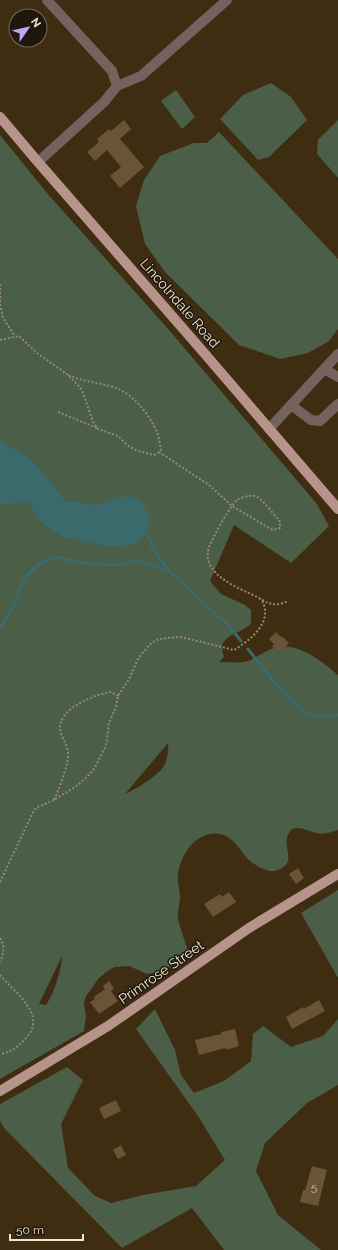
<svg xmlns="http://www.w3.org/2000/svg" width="338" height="1250" font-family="Raleway,sans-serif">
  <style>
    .green { fill: #4b5e48; fill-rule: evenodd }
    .water { fill: #3b6a6c }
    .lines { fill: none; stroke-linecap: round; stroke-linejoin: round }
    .stream { stroke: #3b6a6c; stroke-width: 3 }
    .building { fill: #695437 }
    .path { stroke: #978872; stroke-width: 2; stroke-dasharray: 2 2; stroke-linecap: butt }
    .minor { stroke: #74625f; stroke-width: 10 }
    .major { stroke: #b6938b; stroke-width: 10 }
    .labels { text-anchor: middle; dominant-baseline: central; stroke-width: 3; stroke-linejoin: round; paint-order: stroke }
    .number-label { font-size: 12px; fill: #cebfac }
    .street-label { font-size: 14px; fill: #efe3d3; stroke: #20170c }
  </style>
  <rect width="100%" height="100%" fill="#3f2d12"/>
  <path class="green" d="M271,83L291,97L307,120L269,157L258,160L220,119L243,95Z
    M176,90L195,117L182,129L161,101Z
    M338,120V178L317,154L318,140Z
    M219,132L338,259V329L329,341L308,353L280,359L239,345L165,272L145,244L136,206L144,180L160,156L194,143H207Z
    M0,135L47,193L169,330L317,504L329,526L291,563L234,525L210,581L221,594L245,605L251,610V624C244,631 222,636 222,647C222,650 223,654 224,657L219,662C227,662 236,663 244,662C252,661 261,653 269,650C294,638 320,660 338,675V830C331,832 324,835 316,833C306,831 302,826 292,829C290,831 288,834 287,837C284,851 298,865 274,871C266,872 255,865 249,860C241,852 237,842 226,836C219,832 207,833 200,838C188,844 179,862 178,876C177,883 180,890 180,897C180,904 177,911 178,918C180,930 186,942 188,953L184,959L160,972L147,974L129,966L115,967L109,970L99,978L86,996L84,1003L86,1017L84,1031L0,1079ZM168,743C169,750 167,758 165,764C161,774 135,790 125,794ZM62,956C62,968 54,994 46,1005L39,1004Z
    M338,890V978L301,913Z
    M155,1009L175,1050L181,1075L194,1093L224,1081L251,1061L253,1034L263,1026L291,1047L323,1036L338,1019V1085L307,1103L265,1143L256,1171L278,1215L321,1250H224L192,1208L122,1248L4,1128L0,1121V1104L67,1067L83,1080L61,1124L68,1168L95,1196L111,1203L143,1195L196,1186L225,1160L198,1116L136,1029Z"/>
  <path class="water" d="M0,440L31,459L65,501L96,505L121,497L131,496L142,502L150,517L147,533L134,545L106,546L64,537L39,521L29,502L0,505Z"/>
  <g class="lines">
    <path class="stream" d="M147,533L153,549L169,571L229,626L241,641
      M0,628L13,608L21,586L27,575L42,562L56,557L83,563L112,565L125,564L136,560L169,571
      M248,649C262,667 290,705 310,714C316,717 333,717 338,715"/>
  </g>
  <path class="building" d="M124,120L131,129L120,139L144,167L120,188L110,176L121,167L107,150L95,161L87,152L99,142L97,139L109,129L111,131Z
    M276,632L281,637L282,636L289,643L282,650L280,649L277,652L272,646L274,644L269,639Z
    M298,868L304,878L296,884L289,874Z
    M229,892L236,902L213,917L204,904L220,894L222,897Z
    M109,981L114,989L111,991L118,1001L99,1014L90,1002L95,999L94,997L105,989L103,986Z
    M319,1000L325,1011L292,1029L286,1017L303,1007L304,1009Z
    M235,1029L239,1046L226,1050L225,1048L199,1055L195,1040L221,1034V1032Z
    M116,1100L121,1111L104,1119L99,1108Z
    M121,1145L126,1155L118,1159L113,1150Z
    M312,1166L327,1170L318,1206L300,1202L303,1190H305Z"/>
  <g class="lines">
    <path class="path" d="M0,284V304L3,318L15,336
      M0,340L19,336L37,353L68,375L77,384L82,390L93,422L98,429L118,436L127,445L138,451L154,455L158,453L161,450C160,444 159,437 157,432C148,413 133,393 113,387C98,382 83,382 68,375
      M58,412L97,428
      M159,452L209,485L232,506L269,528L273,530L280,528V522L279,520C273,514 262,498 255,496C250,495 242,497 237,500C230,506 213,537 209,547C207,553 207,559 210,565C217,579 238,588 251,594C267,601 270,609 288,601
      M118,696L111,692C95,694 58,709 60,729C61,737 67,744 68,752C69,764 59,789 54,800L75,787L86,778L94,769L106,746L109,723L116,706L118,696L129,679L138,659L149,645L156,640L167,638L181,637L234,650C251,640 275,620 261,599
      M0,882L34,810L38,807L54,800
      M0,938C5,946 4,953 0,962
      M0,975C14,992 48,1015 26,1038C18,1047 12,1052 0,1054"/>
    <path class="minor" d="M117,86L141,76L227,0
      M38,162L104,102L117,86L112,71L47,0
      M324,369L338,377
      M291,405L311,420L320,421L338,404
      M269,429L338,354"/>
    <path class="major" d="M0,117L38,162L199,347L338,509
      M0,1091L108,1026L249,928L338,874"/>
  </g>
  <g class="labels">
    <g class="number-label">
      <text x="314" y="1187">5</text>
    </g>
    <g class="street-label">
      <text transform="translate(180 303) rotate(49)">Lincolndale Road</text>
      <text transform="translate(161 972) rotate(-35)">Primrose Street</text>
    </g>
  </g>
  <g transform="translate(28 28) rotate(56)"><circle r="19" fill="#20170c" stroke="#73695c"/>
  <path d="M0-3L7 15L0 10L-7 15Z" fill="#bcaaf6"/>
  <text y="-6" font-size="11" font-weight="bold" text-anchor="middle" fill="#efe3d3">N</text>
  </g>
  <path d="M10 1234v6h73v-6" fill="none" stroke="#efe3d3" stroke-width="2"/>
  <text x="16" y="1234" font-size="12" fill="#efe3d3" stroke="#20170c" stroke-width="3" paint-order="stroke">50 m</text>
</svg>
